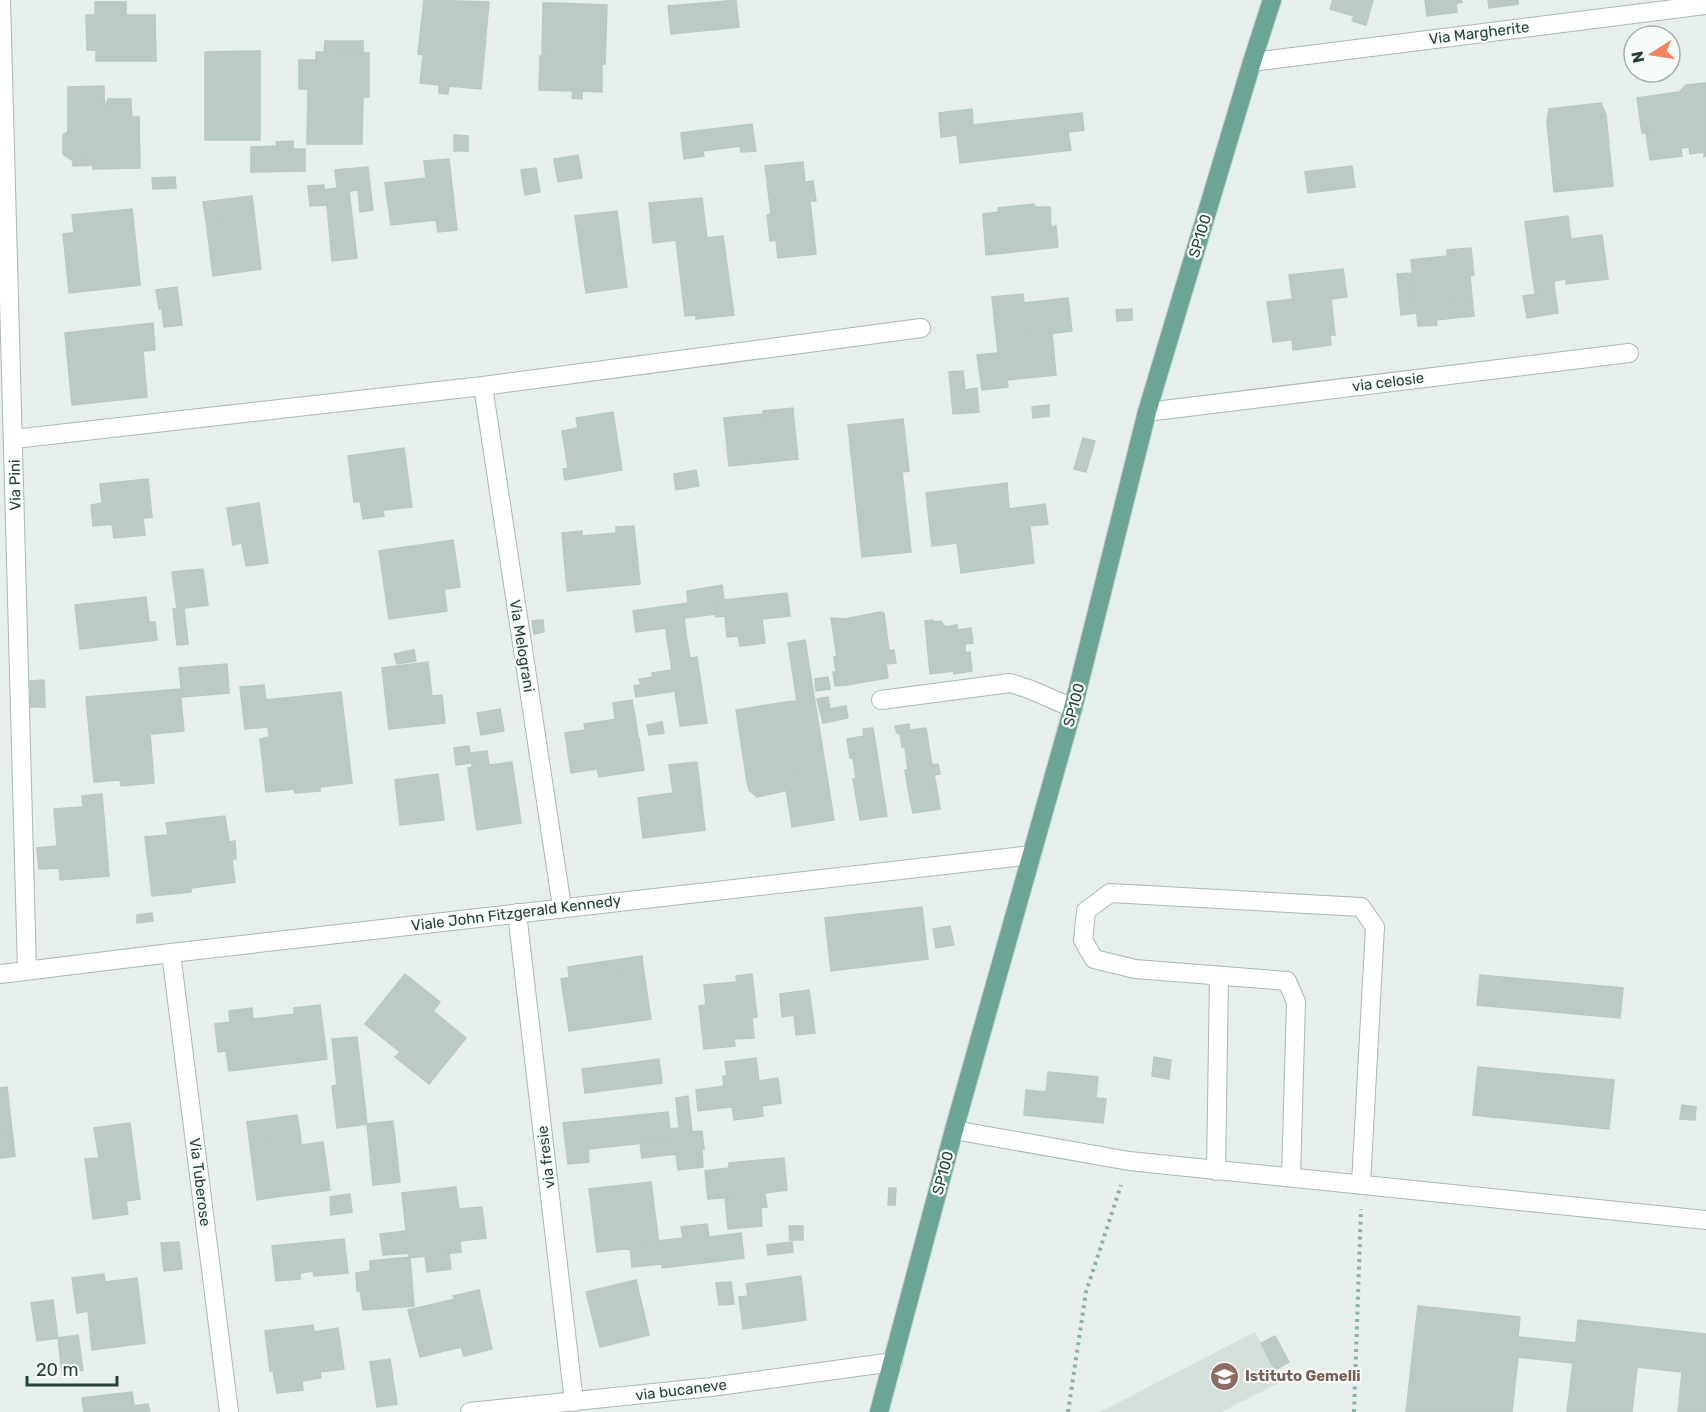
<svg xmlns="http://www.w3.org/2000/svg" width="1706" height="1412" font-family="Rubik,sans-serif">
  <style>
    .built { fill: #d4dfda }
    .building { fill: #bbcac4; stroke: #b8c9c2; stroke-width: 1.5 }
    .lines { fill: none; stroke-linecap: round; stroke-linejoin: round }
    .minor-casing { stroke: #a8b8b2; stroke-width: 20 }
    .major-casing { stroke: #c2cac8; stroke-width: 20 }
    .path { stroke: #86b3a5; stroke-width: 4; stroke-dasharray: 3 4.5; stroke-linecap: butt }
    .minor { stroke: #fff; stroke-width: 18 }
    .major { stroke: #6aa596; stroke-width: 18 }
    .labels { text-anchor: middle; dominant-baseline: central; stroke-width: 4.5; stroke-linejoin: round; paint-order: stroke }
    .street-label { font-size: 15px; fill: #24423a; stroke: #f7fbf9 }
    .education-label { font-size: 15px; font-weight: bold; fill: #785e54; stroke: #f7fbf9; text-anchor: start }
  </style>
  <rect width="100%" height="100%" fill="#e6efeb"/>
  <path class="built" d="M1255,1332L1281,1382L1221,1412H1100Z"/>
  <path class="building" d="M424,0L489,2L481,89L449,86L448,94L439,93V85L420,83L423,55L418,54Z
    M736,0L739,27L720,29L717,2Z
    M1333,0H1373L1366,25L1352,21L1354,16L1330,9Z
    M1425,0H1461L1462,2L1456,4L1457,12L1427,16Z
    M1488,0H1518V4L1489,8Z
    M95,2H126V15H95Z
    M717,2L720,29L671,34L668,6Z
    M543,3H553L551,56H542Z
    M553,3L607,5L605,64H602V92L582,91V99L572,98L573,91L539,90L540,56H551Z
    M86,15H155L156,61H96V50H87Z
    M325,41H363V52H324Z
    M260,51V140H205V52Z
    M316,52L369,53V97H363L362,144H307L308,89H299V60H316Z
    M1706,83V107L1653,114L1656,132L1642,133L1637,98L1679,92L1686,85Z
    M104,86V98L79,99L80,159H93V165L73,166V161L63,154V135L68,132V87Z
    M104,98L105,108L131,107L132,117H139L140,168L93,169V159H80L79,99Z
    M108,99H131V107L105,108Z
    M1601,103L1606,115L1547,122L1549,109Z
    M1706,107V156L1704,157V152L1690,154L1689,147L1681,148L1682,156L1650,160L1646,133L1656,132L1653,114Z
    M972,109L973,125L956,127L957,135L941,137L939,113Z
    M1082,113L1084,130L1068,132L1071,150L960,163L956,127Z
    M1606,115L1613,186L1554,192L1547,122Z
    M752,124L756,151L741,152L740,146L703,151L704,156L684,159L681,133Z
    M454,135L468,136V151H454Z
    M293,141V149H305V171L251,172V147L277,146L276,142Z
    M578,155L582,178L558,182L554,159Z
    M449,159L457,230L438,232L436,220L391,225L385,183L426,178L424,161Z
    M803,162L805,182L813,181L816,201H810L816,254L778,258L776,240L770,241L767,215L771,214L765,166Z
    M1352,166L1355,187L1308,193L1305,172Z
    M368,167L373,210L360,212L358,190L349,191L357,258L332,261L327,205L310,206L308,186L324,185V190L337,188L335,170Z
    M536,168L540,192L525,195L521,170Z
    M175,177L176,188L153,189L152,178Z
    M252,196L261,269L213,276L206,221L222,219V211L238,209L236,198Z
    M236,198L238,209L222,211V219L206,221L203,202Z
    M702,198L707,238L723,236L734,315L696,319V315L685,316L676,240L653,243L649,203Z
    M1034,204L1035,207H1050L1051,227L1056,226L1058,247L986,255L983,214L999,212L998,208Z
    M132,209L134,226L74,233L72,215Z
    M617,211L627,287L586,293L575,216Z
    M1568,216L1570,232L1527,238L1525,222Z
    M134,226L139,274L68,282L63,234Z
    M1570,232L1571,239L1602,235L1608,279L1566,284V279L1554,281L1555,292L1535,294L1527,238Z
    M1471,248L1474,275H1470L1472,297L1451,299L1453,318L1436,320L1437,325L1418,326L1411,260L1447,256V250Z
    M1343,269L1347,297L1331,299L1335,335H1330L1331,345L1293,350L1292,339H1298L1289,275Z
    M1412,273L1416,313L1401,315L1397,274Z
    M139,274L140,285L69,293L68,282Z
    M177,287L182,325L164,327L162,309H159L156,290Z
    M1555,292L1558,313L1527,318L1523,296Z
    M1023,294L1028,336L1052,333L1056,375L1007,380L1008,387L982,390L977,355L998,353L992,297Z
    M1472,297L1474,316L1453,318L1451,299Z
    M1068,298L1072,331L1028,336L1024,303Z
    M1292,299L1298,339L1273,342L1267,302Z
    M1132,309V320L1117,321L1116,310Z
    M153,323L155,350L143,351L147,397L72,405L65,333Z
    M963,371L965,390L977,388L979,412L953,414L949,372Z
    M1049,405V416L1033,418L1032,407Z
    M793,408L794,421L764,424L763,411Z
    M613,412L622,470L565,480L563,469L568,468L562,431L578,428L576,418Z
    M763,414L764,424L794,421L798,459L748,464L743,416Z
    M743,416L748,464L729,466L724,418Z
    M903,419L909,471L902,472L911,552L862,557L848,425Z
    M1083,438L1095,441L1086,472L1074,469Z
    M404,448L412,507L383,510L384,516L363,519L360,501L354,502L348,456Z
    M696,470L699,486L676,490L674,474Z
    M148,479L152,517L143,518L145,535L114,538L112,524L93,526L91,505L102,503L100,484Z
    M1007,483L1009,509L1045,504L1048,524L1030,526L1034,563L961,573L957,543L932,546L926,493Z
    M259,503L268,563L246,566L242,543L233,545L227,508Z
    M634,526L640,584L567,591L562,533L582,531V536L616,533V527Z
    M453,540L460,587L444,589L447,611L389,619L379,551Z
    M203,569L208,605L177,609L172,572Z
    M722,585L724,600L715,601L716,614L684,618L686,635L667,638L666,628L636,632L633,611L688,603L687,591Z
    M787,593L790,616L762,619L765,643L740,646L738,636L727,637L725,616L716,617L715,601Z
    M146,597L149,622H155L157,640L80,649L75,605Z
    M184,608L188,644L177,645L173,609Z
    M880,612L884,613L889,651L894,650L896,663L886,664L888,678L847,685L845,670L836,672L834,657H837L831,618L845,619Z
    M543,620L544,632L534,634L532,621Z
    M933,620V622L941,621L945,627L957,625V630L971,628L973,643L965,644V653L951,654L953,671L930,674L925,621Z
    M686,635L690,658L697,657L707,723L680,726L675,691L656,694L652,673L672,670L667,638Z
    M805,640L834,820L792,827L784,776L797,774L786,702L797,701L788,643Z
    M414,650L416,661L397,664L394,654Z
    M970,652L972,671L954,674L951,654Z
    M428,662L432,696L442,695L445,723L389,729L382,668Z
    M227,664L229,693L182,697L179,668Z
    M845,670L847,685L835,686L833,672Z
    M653,677L656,694L636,697L634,686L641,685L639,679Z
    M828,677L830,689L816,691L815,679Z
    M44,680L45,707H31L30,681Z
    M264,685L266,700L341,692L352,783L320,787V791L295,793L294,789L266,792L260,739L269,737L268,727L245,729L240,687Z
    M180,689L184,731L150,734L154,783L121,786L120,780L94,782L86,697Z
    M828,697L830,709L846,706L848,718L823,723L817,699Z
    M632,700L635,716L615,719L613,703Z
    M786,702L797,774L747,782L736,710Z
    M500,709L504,731L481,735L477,713Z
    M635,716L638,738L633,739L636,763L571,773L565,733L585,730L584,724Z
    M662,722L664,733L649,735L647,725Z
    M909,724L910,730L926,728L932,765L938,764L940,774L934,775L937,789L928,790L929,797L910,800L905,770H908L905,747H902L900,733H897L895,726Z
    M873,728L885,804L858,808L853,779H856L853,758H850L847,739L864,736L863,729Z
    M639,738L644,770L599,777L597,769L636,763L633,739Z
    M469,746L470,753L487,751L489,765L472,768V763L456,765L454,748Z
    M512,762L521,823L477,830L468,768Z
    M697,762L705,830L643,838L638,798L673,793L669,765Z
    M438,774L444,820L400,825L395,780Z
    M784,776L786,790L784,791L757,797L749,790L747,782Z
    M937,789L940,809L913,813L910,800L929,797L928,790Z
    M102,794L109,876L60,880L54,809L83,807L82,796Z
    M885,804L887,816L860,820L858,808Z
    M225,816L229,842L235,841L236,859H232L235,882L191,888V892L152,896L145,837L168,835L166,823Z
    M57,846L59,868L39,869L37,848Z
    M922,907L928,959L831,971L825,918Z
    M152,913L153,921L137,923V915Z
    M950,926L954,945L936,948L933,929Z
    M642,956L643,967L569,978L568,967Z
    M643,967L651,1019L569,1031L561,979Z
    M405,974L440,1002L433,1011L466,1038L429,1084L395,1057L400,1052L365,1024Z
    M752,974L757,1017L752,1018L754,1038L734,1039L735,1046L704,1049L699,1006L706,1005L704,985L737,982L736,976Z
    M1480,975L1623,988L1620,1018L1477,1005Z
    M809,990L815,1033L796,1035L794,1015L782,1017L780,994Z
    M320,1005L327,1059L229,1071L226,1051L218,1052L215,1024L294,1014V1008Z
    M252,1008L253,1019L230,1022L229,1011Z
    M357,1037L367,1124L337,1128L332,1086L337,1085L332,1039Z
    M1154,1057L1171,1060L1169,1079L1152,1076Z
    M756,1058L759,1081L778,1078L781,1103L762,1106L763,1116L734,1120L732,1107L720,1108L718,1087L724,1086L723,1076H727L725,1062Z
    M659,1059L662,1083L594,1092L591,1068Z
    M1478,1067L1614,1080L1609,1129L1473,1115Z
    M591,1068L594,1092L585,1093L582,1069Z
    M1048,1072L1098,1077L1096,1098L1106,1099L1103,1123L1024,1115L1026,1090L1046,1092Z
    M7,1087L12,1131L0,1133V1088Z
    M718,1087L720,1108L698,1111L696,1090Z
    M688,1096L694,1150H702L703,1167L678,1170L676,1154L642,1158L640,1143L671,1140L670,1129L679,1128L676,1098Z
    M1682,1105L1696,1107L1695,1120L1680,1119Z
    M668,1112L671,1140L588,1149L589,1162L568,1164L563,1123Z
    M297,1115L300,1133L267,1138L276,1197L257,1200L247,1122Z
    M393,1121L400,1182L373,1185L367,1124Z
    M130,1123L140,1199L126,1201L128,1214L93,1219L85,1159L99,1158L94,1128Z
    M12,1131L15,1156L0,1158V1133Z
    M702,1131L704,1149L694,1150L692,1132Z
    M300,1133L301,1145L323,1142L330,1190L276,1197L267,1138Z
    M784,1158L787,1190L765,1193L767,1207L738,1209L737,1197L708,1199L705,1171L729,1168V1163Z
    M651,1182L659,1245L597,1252L589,1189Z
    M456,1187L459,1209L482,1207L486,1238L460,1241L461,1252L409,1258L402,1193Z
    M889,1188H896L895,1205H888Z
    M350,1194L352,1212L331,1215L330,1197Z
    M725,1197H737L738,1209L761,1207L762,1226L728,1229Z
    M707,1224L709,1237L741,1233L744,1258L662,1268V1264L632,1267L630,1248L659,1245L658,1241L683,1238L681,1227Z
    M789,1226H803V1240H790Z
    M406,1231L409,1253L383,1255L380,1234Z
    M344,1239L348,1273L314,1276L313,1271L300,1273V1279L276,1281L272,1246Z
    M179,1242L182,1269L164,1271L161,1243Z
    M792,1242L793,1252L768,1255L767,1245Z
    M449,1253L451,1269L427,1272L425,1256Z
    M410,1257L414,1306L363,1310L360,1291H357L356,1273L370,1271V1261Z
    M104,1274L105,1282L137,1278L145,1343L92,1350L88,1311L77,1313L72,1278Z
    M801,1276L806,1320L743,1329L739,1297L748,1296L746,1284Z
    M636,1280L649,1335L600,1347L586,1292Z
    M731,1282L734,1304L719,1305L716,1283Z
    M479,1290L492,1349L464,1356L461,1347L420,1357L408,1310L455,1299L453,1296Z
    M53,1300L58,1338L37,1341L31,1303Z
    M1418,1306L1520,1317L1518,1337L1576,1343L1578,1320L1706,1334V1412H1678L1682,1372L1637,1367L1632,1412H1567L1573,1363L1518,1357L1512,1412H1406Z
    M313,1325L314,1332L338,1328L344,1369L320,1372L321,1378L302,1381L303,1390L277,1393L273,1371H270L265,1331Z
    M78,1335L83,1370L62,1373L58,1338Z
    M1275,1336L1289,1362L1275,1370L1261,1343Z
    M390,1359L397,1404L377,1407L370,1362Z
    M132,1392L135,1412H84L82,1398Z
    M148,1404L150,1412H135L134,1406Z"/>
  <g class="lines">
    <defs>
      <path id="minor" d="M1,0L27,971
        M1252,62L1706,5
        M483,386L562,907
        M1147,412L1629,353
        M14,439L483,386L921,328
        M881,700L1010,683L1029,689L1073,708
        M517,913L574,1402
        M171,953L229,1412
        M0,974L171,953L1032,855
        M954,1130L1129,1161L1706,1220
        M1216,1171L1219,976
        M1291,1177L1296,1002L1287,981L1135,969L1094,959L1083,940L1086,911L1110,893L1361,907L1375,927L1361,1184
        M470,1412L711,1387L893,1362"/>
      <path id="major" d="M879,1412L954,1130L1073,708L1147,412L1252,62L1272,0"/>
    </defs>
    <use href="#minor" class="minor-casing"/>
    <use href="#major" class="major-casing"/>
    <path class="path" d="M1068,1412L1086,1292L1121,1185
      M1354,1412L1361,1209"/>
    <use href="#minor" class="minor"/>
    <use href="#major" class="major"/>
  </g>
  <defs>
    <symbol id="school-disc" viewBox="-11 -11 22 22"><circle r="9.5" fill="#8d6e63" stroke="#f7fbf9"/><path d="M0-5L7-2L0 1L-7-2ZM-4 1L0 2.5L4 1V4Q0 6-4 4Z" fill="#fff"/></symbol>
  </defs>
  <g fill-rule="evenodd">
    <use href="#school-disc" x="1208" y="1360" width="33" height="33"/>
  </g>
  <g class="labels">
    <g class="street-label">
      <text transform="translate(1479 33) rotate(-7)">Via Margherite</text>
      <text transform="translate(1200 236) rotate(-73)">SP100</text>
      <text transform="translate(1388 382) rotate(-7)">via celosie</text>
      <text transform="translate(15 485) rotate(-91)">Via Pini</text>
      <text transform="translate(522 646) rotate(81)">Via Melograni</text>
      <text transform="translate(1074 705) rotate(-75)">SP100</text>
      <text transform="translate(516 913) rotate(-7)">Viale John Fitzgerald Kennedy</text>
      <text transform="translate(546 1157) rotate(-97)">via fresie</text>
      <text transform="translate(943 1173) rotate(-75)">SP100</text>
      <text transform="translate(200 1182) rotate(83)">Via Tuberose</text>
      <text transform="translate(681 1390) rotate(-7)">via bucaneve</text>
    </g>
    <g class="education-label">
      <text x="1245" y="1376">Istituto Gemelli</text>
    </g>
  </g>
  <g transform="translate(1652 54) rotate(258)"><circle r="28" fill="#f7fbf9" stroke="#a3b1ad" stroke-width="1.5"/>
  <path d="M0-4.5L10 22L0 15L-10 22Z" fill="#f4845f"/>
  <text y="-9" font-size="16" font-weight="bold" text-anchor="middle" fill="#24423a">N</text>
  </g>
  <path d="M27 1376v9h90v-9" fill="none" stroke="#24423a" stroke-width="3"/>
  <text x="36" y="1376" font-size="18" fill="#24423a" stroke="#f7fbf9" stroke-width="4.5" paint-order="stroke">20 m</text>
</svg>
